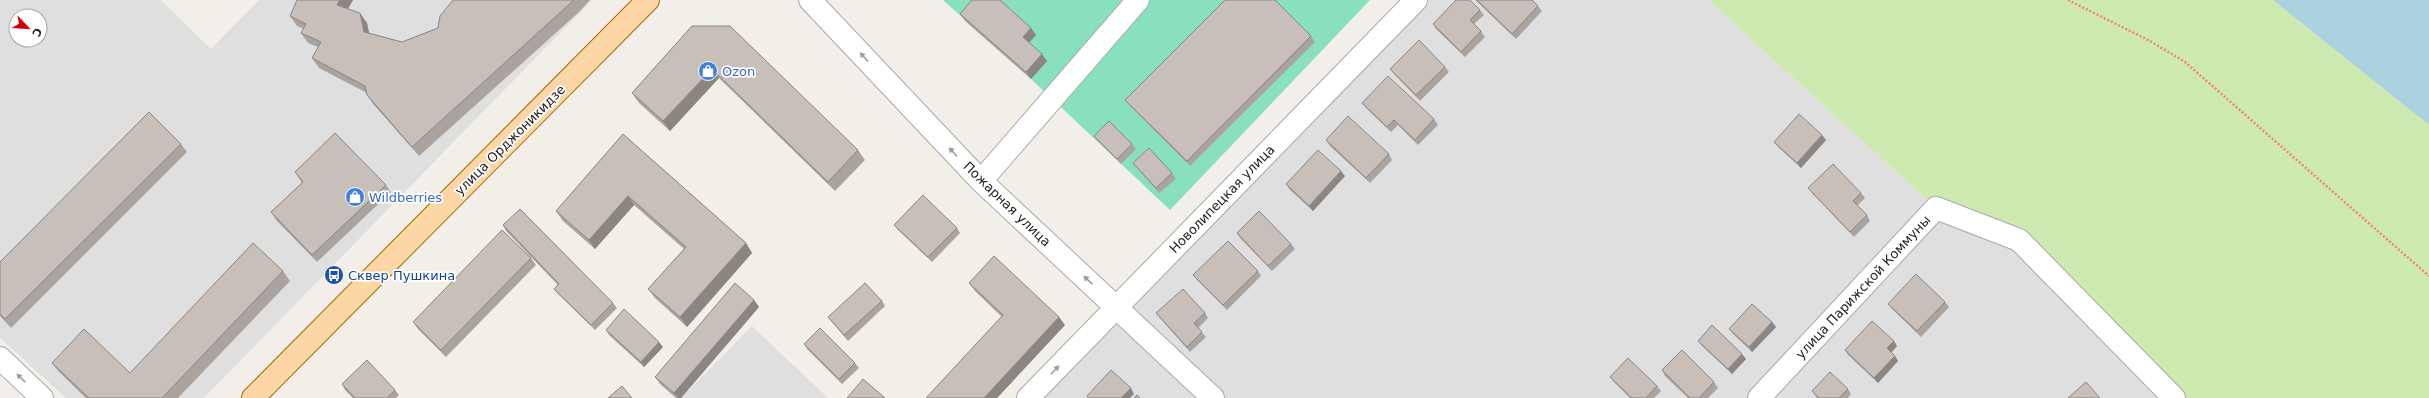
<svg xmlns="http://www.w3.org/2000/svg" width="2429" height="398" font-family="'DejaVu Sans',sans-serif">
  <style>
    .residential { fill: #e0dfdf; fill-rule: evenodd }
    .grass { fill: #cdebb0 }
    .pitch { fill: #88e0be }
    .water { fill: #aad3df }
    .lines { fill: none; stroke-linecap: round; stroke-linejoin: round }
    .minor-casing { stroke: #a9a9a9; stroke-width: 24 }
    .major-casing { stroke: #a06b00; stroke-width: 24 }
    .path { stroke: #fa8072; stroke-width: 2.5; stroke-dasharray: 2 2; stroke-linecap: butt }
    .minor { stroke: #fff; stroke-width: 22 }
    .major { stroke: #fcd6a4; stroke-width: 22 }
    .wall { fill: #aba49e }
    .shaded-wall { fill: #8b8681 }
    .building { fill: #c7bfb8; stroke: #8b8681 }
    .oneway { fill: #9c9c9c }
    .labels { text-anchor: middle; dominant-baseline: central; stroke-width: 3.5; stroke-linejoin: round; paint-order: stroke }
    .shop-label { font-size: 13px; fill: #366cbe; stroke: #fff; text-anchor: start }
    .street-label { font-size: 13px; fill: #222; stroke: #fff }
    .transit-label { font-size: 13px; fill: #164399; stroke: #fff; text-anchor: start }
  </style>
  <rect width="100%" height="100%" fill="#f2efe9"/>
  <path class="residential" d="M0,0H161L211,49L259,0H592L204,398H66L0,338ZM16,16H40V40H16Z
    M1416,0H1708L1936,208L2019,240L2174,398H1028Z
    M752,326L828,398H681Z"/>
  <path class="grass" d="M1708,0H2273L2429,125V398H2174L2019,240L1936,208Z"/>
  <path class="pitch" d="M943,0H1370L1170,210L1031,79Z"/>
  <path class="water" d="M2273,0H2429V125Z"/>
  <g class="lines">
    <defs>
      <path id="minor" d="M810,0L981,181L1213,398
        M981,181L1138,0
        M0,358L42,398
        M1028,398L1416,0
        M1759,398L1936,208L2019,240L2174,398"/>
      <path id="major" d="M253,398L648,0"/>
    </defs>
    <use href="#minor" class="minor-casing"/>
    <use href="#major" class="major-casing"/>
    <path class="path" d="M2068,0L2150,41L2185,62L2429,276"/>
    <use href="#minor" class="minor"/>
    <use href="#major" class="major"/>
  </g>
  <path class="wall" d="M297,0H353L348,9L367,23L369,33L402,42L438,28L453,0H590L579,12L419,156L374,105L367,95V93L319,68L312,58L318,47L308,43L301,33L304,29L297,26L290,16Z
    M1475,0H1532L1538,6L1542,11L1516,39Z
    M1480,10L1484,15L1474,24L1481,31L1485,37L1465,57L1436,29L1433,24Z
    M960,14L1036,35L1029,43L1047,61L1031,79L965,21Z
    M692,26L858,150L865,160L835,191L719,78L670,131L639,103L632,93Z
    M1311,36L1315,42L1190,166L1129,105L1125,100Z
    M1445,67L1449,72L1420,101L1394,74L1390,69Z
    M1362,103L1434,119L1438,125L1418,145L1398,125L1391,132L1366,108Z
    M623,134L746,243L752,253L687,327L655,298L648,289L684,249L634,205L595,249L563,221L556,211Z
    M1094,136L1132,144L1136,149L1121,164L1098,141Z
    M1326,140L1389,154L1392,160L1370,183L1330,146Z
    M1826,140L1801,168L1778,147L1774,142Z
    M181,144L187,152L11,328L0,316V262Z
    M1133,163L1172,173L1176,179L1159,193L1137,168Z
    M295,172L386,185L391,192L317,262L276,220L271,212L302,183Z
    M1345,176L1313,211L1290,190L1286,184Z
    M1808,188L1861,193L1865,198L1857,206L1867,215L1870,221L1854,237L1812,193Z
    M503,225L613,303L617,308L595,330L558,294L554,289L558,285L506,231Z
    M894,225L957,228L960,233L932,262L898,230Z
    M1237,233L1291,244L1295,249L1272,271L1241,239Z
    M531,258L536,265L446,357L418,329L413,322Z
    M283,271L290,281L178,398H86L59,372L52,363L130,373Z
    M1258,271L1261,276L1227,310L1197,280L1193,275Z
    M969,283L1065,325L997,398H926L1002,317L975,291Z
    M754,300L759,307L681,398H676L660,384L655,377Z
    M882,301L885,306L848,341L832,322L828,317Z
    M1945,302L1949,307L1921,337L1892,309L1888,304Z
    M1156,313H1205L1208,318L1198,328L1206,337L1190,352L1160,318Z
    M1772,322L1776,327L1752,352L1733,334L1729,329Z
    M606,330L663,347L644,367L609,335Z
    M1698,341L1746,359L1732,374L1702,346Z
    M804,344L855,363L859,368L842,384L808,350Z
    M1897,346L1891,353L1895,356L1898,361L1878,383L1848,355L1845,350Z
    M1662,370L1714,382L1718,388L1708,398H1688L1665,376Z
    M1610,377L1657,386L1661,391L1654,398H1630L1614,382Z
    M342,384L395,390L399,395L396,398H353L345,390Z
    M1848,389L1851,394L1848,398H1817L1812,391Z"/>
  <path class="shaded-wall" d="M340,0H353L344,15L337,5Z
    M360,13L367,23L371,42L364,32Z
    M1031,28L1036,35L1028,44L1023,37Z
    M1042,54L1047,61L1031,79L1026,72Z
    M712,69L719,78L670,131L663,121Z
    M1822,135L1826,140L1801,168L1797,163Z
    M1341,171L1345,176L1313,211L1309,206Z
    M628,196L634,205L595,249L589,240Z
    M746,243L752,253L687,327L680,317Z
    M754,300L759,307L681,398H678L674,393Z
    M1059,317L1065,325L997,398H984Z
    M1772,322L1776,327L1752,352L1749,347Z
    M1894,341L1897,346L1890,354L1887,348Z
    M659,342L663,347L644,367L641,362Z
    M1742,354L1746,359L1732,374L1728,369Z
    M1895,356L1898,361L1878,383L1874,378Z
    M1131,388L1134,394L1130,398H1121Z"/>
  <path class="building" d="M297,0H340L337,5L360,13L364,32L402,42L438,28L440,16L453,0H574L412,147L367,95L365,86L312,58L321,42L301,33L306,24L290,16Z
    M972,0H1000L1031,28L1023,37L1042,54L1026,72L960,14Z
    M1225,0H1275L1311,36L1187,161L1125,100Z
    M1456,0H1470L1480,10L1470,20L1481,31L1461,52L1433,24Z
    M1477,0H1532L1538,6L1512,34Z
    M692,26H730L858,150L828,182L712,69L663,121L632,93Z
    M1419,40L1445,67L1416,95L1390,69Z
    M1388,76L1434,119L1415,140L1394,120L1387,127L1362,103Z
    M149,112L181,144L5,319L0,314V262Z
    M1799,114L1822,135L1797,163L1774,142Z
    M1348,116L1389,154L1366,178L1326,140Z
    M1109,121L1132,144L1117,159L1094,136Z
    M335,133L386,185L312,255L271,212L303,182L295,172Z
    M623,134L746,243L680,317L648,289L686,247L628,196L589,240L556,211Z
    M1149,148L1172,173L1156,188L1133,163Z
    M1318,150L1341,171L1309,206L1286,184Z
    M1833,164L1861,193L1853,201L1867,215L1850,232L1808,188Z
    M923,195L957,228L928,257L894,225Z
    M520,209L613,303L591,325L554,289L559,284L503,225Z
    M1259,211L1291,244L1268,266L1237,233Z
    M502,230L531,258L441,350L413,322Z
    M1228,241L1258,271L1223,305L1193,275Z
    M253,243L283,271L162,398H89L52,363L84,329L130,373Z
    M994,256L1059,317L984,398H926L1003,315L969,283Z
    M1916,274L1945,302L1917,331L1888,304Z
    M735,283L754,300L674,393L655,377Z
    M865,283L882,301L844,335L828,317Z
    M1183,289L1205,313L1194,323L1202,332L1187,347L1156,313Z
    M1752,304L1772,322L1749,347L1729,329Z
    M624,309L659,342L641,362L606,330Z
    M1872,321L1894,341L1887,348L1895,356L1874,378L1845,350Z
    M1712,325L1742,354L1728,369L1698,341Z
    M820,328L855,363L839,379L804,344Z
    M1682,350L1714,382L1699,398H1690L1662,370Z
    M1628,358L1657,386L1646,398H1632L1610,377Z
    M367,360L395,390L387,398H355L342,384Z
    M1111,370L1131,388L1121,398H1089L1087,396Z
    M1830,372L1848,389L1839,398H1819L1812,391Z
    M863,379L885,398H847Z
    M2086,382L2100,398H2068Z
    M622,386L632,398H608Z
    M1137,395L1140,398H1134Z"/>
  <defs><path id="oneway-solid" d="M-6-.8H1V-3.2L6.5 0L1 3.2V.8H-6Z"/></defs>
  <g class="oneway">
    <use href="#oneway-solid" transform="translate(864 57) rotate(-133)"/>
    <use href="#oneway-solid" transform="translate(953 152) rotate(-133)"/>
    <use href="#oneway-solid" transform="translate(1088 280) rotate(-137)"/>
    <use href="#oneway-solid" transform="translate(1055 370) rotate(-46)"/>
    <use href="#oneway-solid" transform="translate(21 378) rotate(-136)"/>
  </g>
  <defs>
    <symbol id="shop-disc" viewBox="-11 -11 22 22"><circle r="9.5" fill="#3f7fe0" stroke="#fff"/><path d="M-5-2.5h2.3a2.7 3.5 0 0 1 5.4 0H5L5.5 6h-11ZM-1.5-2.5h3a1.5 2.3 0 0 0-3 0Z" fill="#fff"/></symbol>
    <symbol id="bus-disc" viewBox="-11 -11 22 22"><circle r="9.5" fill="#1a4fb4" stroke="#fff"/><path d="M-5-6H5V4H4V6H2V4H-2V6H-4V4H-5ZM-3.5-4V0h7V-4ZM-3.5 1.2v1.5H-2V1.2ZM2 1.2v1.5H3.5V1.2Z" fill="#fff"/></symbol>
  </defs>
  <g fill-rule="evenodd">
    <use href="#shop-disc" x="697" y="60" width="22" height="22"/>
    <use href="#shop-disc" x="344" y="186" width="22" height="22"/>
    <use href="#bus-disc" x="323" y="264" width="22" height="22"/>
  </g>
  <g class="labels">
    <g class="shop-label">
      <text x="722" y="71">Ozon</text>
      <text x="369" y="197">Wildberries</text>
    </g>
    <g class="street-label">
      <text transform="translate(510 140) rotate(-45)">улица Орджоникидзе</text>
      <text transform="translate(1222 199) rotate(-46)">Новолипецкая улица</text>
      <text transform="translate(1007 204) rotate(44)">Пожарная улица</text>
      <text transform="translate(1863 287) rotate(-47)">улица Парижской Коммуны</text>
    </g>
    <g class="transit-label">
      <text x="348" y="275">Сквер Пушкина</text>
    </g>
  </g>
  <g transform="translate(28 28) rotate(115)"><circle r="19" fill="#ffffff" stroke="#a7a7a7"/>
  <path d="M0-3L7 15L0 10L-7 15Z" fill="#d40000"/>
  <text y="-6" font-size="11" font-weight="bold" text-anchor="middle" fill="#222222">С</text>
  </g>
</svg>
